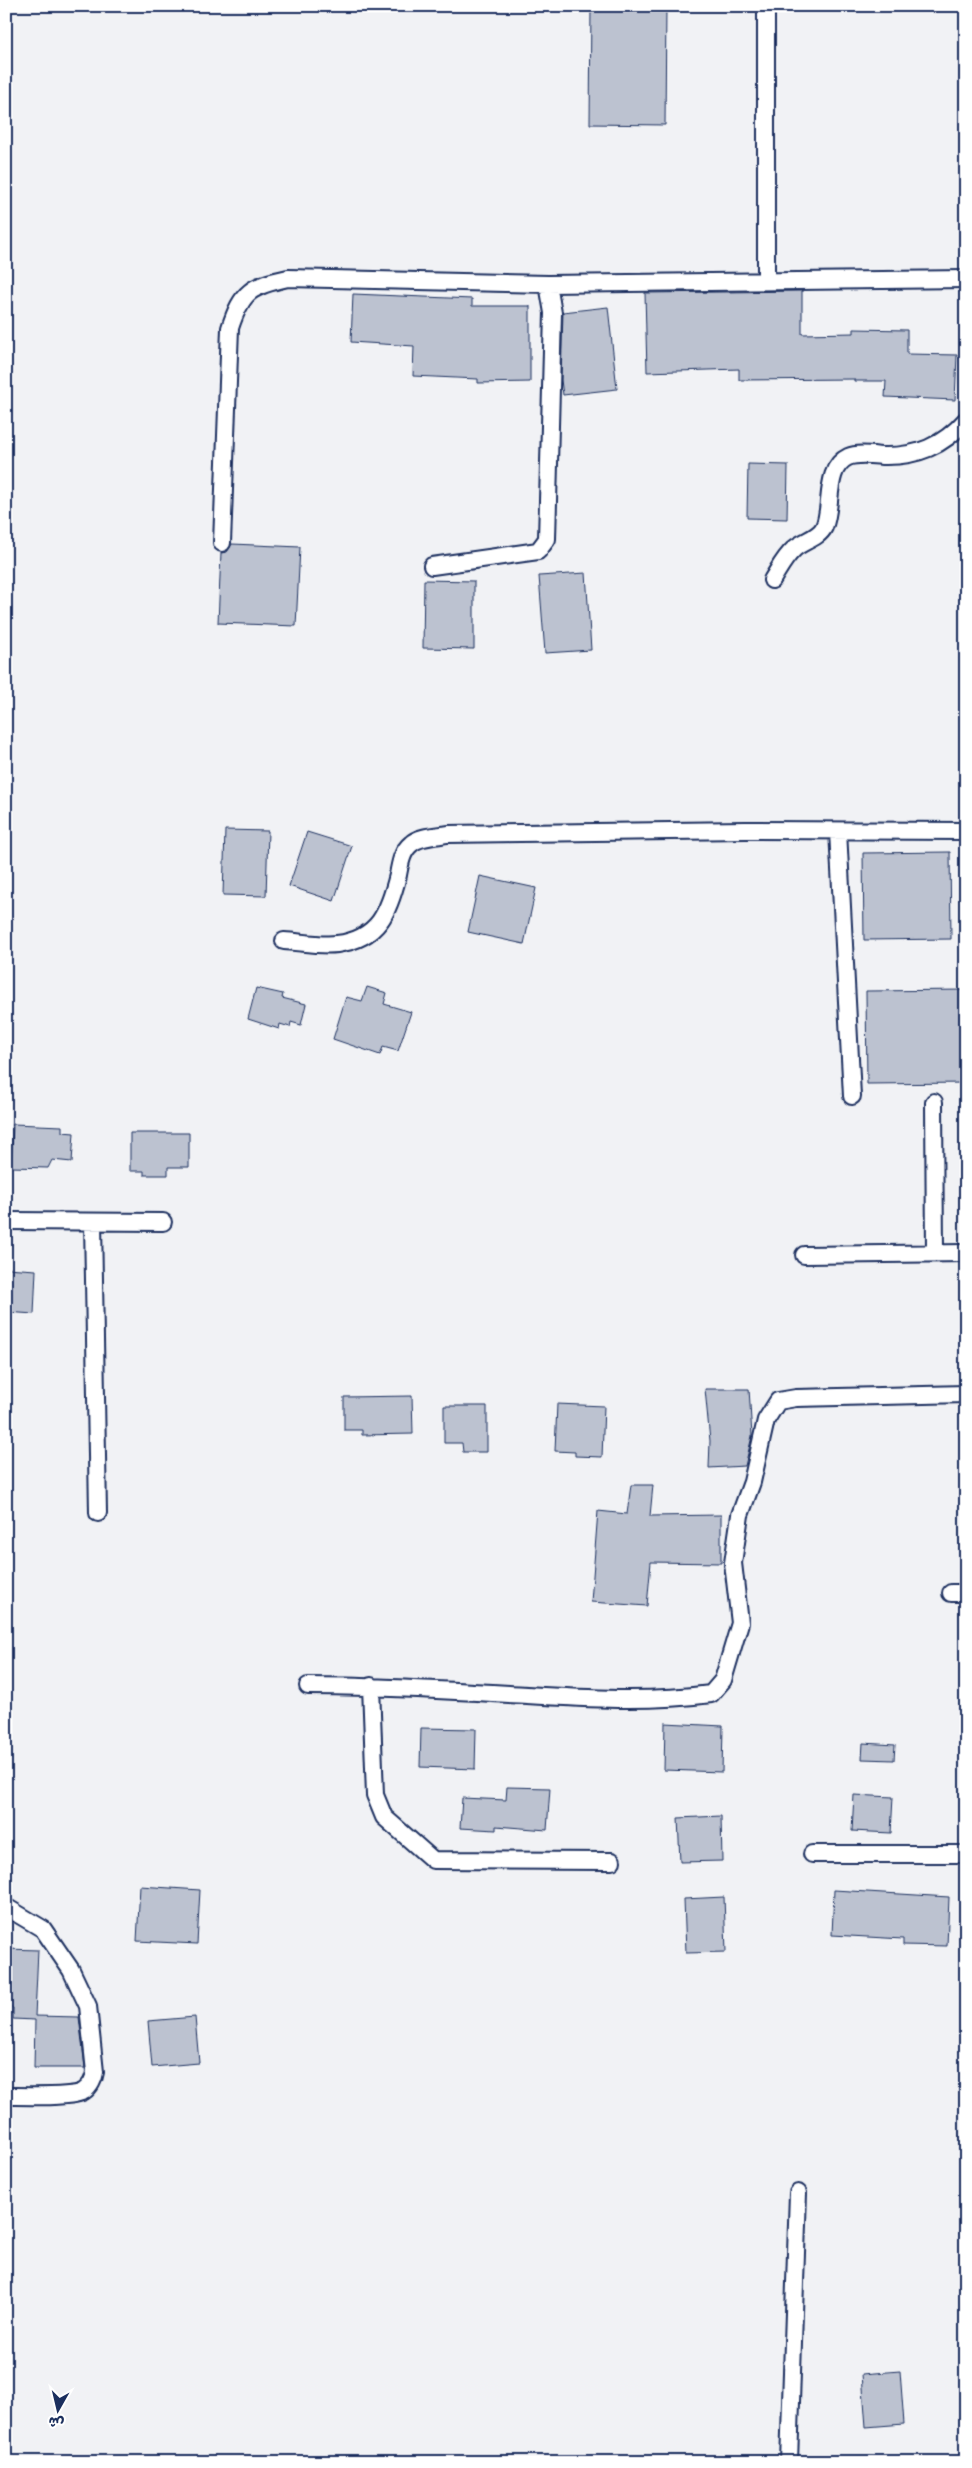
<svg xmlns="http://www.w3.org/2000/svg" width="972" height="2468" font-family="Itim,'Playpen Sans Arabic',sans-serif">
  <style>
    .building { fill: #bcc2d0; stroke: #1b2f5e }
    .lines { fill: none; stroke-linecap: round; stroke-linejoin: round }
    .minor-casing { stroke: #1b2f5e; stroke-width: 20 }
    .minor { stroke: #fff; stroke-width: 16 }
  </style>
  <rect width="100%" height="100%" fill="#f1f2f5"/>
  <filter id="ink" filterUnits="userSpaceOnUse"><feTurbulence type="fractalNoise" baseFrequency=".02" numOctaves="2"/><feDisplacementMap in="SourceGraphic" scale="10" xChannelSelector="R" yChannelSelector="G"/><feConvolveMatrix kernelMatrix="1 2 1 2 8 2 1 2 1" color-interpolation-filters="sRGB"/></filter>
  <g filter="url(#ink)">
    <path class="building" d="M591,6H666L665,125L590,124Z
      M802,291V334L854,333V329L907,330V354L957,355L955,400L885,397L886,381H854V379L739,380V369L647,372L645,293Z
      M353,294L472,299V306H530V382L478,383V379L413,376L414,346L351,342Z
      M608,307L617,389L563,395L561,380L563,312Z
      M748,464L788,465L787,519L747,518Z
      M232,544L300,547L296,626L218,623L221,553L227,552Z
      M586,573L591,650L545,653L539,576Z
      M424,580L474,581V649L423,648Z
      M225,830L268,831L266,896L223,895Z
      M307,832L352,846L334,901L289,886Z
      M950,852L951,939L864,940L863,853Z
      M480,876L536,888L524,944L468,932Z
      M367,987L387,993L384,1004L411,1012L398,1051L383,1047L380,1055L333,1039L346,997L362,1001Z
      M256,988L283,994L282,998L306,1004L301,1025L291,1022L290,1027L280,1024L279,1029L248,1019Z
      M966,990V1083L867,1084L866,991Z
      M13,1124L62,1126V1132L74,1133L72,1162L52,1160L48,1168L11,1167Z
      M130,1133H189V1167H168V1175H144V1171H130Z
      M6,1268L36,1270L34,1314L6,1312Z
      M705,1389H749L752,1436L745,1466L709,1468L710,1441Z
      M412,1396L413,1434L362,1435V1430H344V1397Z
      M557,1404L604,1406L602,1457L575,1456V1452L555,1451Z
      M444,1406H487V1452H463L462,1443H444Z
      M631,1485H653L650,1516L721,1515V1563L651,1562L647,1606L591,1602L598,1511L627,1514Z
      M665,1723L723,1726L722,1772L664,1770Z
      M421,1728L476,1729L475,1769L420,1767Z
      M863,1743L895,1745L894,1760L862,1759Z
      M507,1787L550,1788L547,1830L496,1826V1830L460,1828L462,1798L506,1800Z
      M854,1795L893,1797L891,1833L852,1831Z
      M721,1816L722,1861L680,1862L678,1818Z
      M140,1886L200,1890L197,1944L137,1941Z
      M834,1890L949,1897L947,1946L903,1945V1939L832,1935Z
      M724,1897L726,1952L686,1953L684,1899Z
      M6,1949L38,1950L35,2016L79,2017L85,2068H34L35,2020L13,2019V2008H6Z
      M195,2017L199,2063L152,2067L148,2021Z
      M900,2371L904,2424L866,2427L862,2374Z"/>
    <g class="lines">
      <defs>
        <path id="minor" d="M766,6V280
          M222,543L230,328C242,291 251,286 288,278L548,284L966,279
          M432,566L538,551L547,539L553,313L548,284
          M772,580C779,569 784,558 794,549C803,541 819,538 824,527C833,507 824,468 848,457C858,453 871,455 882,456C917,457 943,446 966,420
          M838,831L852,1096
          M284,941C301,942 320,946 337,944C379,939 389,911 398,875C400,864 402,851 411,844C419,836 437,836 448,834L745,830L966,831
          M934,1102L935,1253
          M6,1221L163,1222
          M93,1222L98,1513
          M804,1255L966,1253
          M951,1593H966
          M308,1686C375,1686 442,1690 509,1694C577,1698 644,1703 711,1694L723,1680L740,1623L733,1563L740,1515L752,1482L766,1420L778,1401L796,1398L966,1394
          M371,1686L375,1795L384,1817L433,1860L612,1861
          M812,1854H966
          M6,1907L43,1929L71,1970L88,2006L95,2072C94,2079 90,2087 84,2091C74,2098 21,2096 6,2096
          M789,2462L798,2193"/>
      </defs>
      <use href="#minor" class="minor-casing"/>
      <use href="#minor" class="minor"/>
    </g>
  </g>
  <rect width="972" height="2468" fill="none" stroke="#fff" stroke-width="25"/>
  <rect x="12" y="12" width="947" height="2443" fill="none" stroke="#1b2f5e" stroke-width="2" filter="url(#ink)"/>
  <g transform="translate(58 2410) rotate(188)" stroke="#ffffff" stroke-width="4" paint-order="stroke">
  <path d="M0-4L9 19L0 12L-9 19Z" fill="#1b2f5e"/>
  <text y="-8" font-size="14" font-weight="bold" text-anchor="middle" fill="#1b2f5e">ش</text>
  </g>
</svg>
